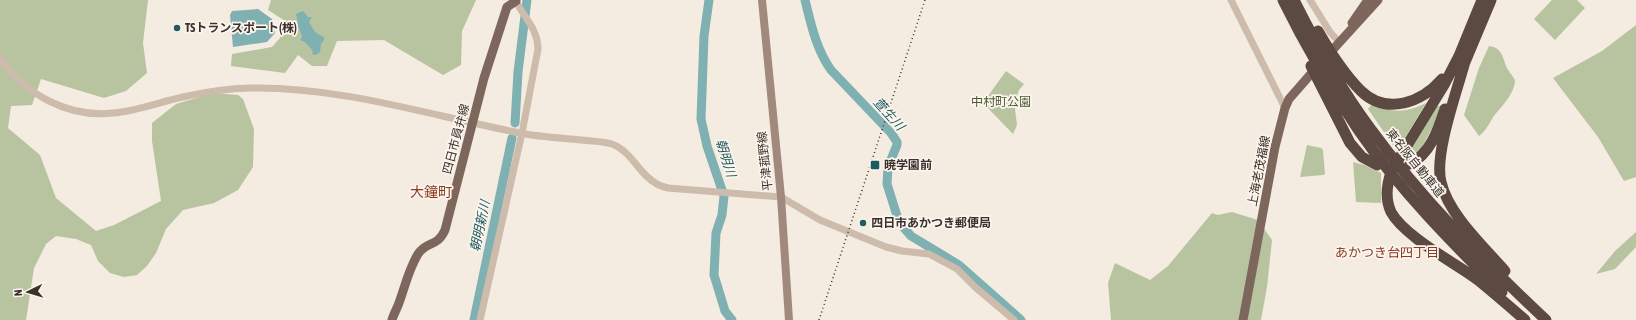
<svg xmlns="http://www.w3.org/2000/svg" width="1636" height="320" font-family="'Asap Condensed','Noto Sans JP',sans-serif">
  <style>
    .green { fill: #b8c4a0 }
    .water { fill: #7fb0b2 }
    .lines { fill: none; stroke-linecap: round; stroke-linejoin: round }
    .river { stroke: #7fb0b2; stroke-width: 9 }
    .tertiary { stroke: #cdbbac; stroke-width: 7 }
    .secondary { stroke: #a18a7d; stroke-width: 8 }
    .primary { stroke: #7d675c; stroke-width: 9 }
    .motorway { stroke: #5c4a42; stroke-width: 11 }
    .rail { stroke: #3b302b; stroke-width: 1.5; stroke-dasharray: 1 3; stroke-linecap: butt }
    .poi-dot { fill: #1f5a5e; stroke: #fbf5ee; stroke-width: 1.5 }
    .labels { text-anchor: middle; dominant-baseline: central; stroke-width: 3.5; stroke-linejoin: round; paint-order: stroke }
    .poi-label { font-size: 12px; font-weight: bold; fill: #3b302b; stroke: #fbf5ee; text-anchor: start }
    .park-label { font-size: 12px; fill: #4a5a2e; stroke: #fbf5ee }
    .street-label { font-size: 12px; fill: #3b302b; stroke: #fbf5ee }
    .water-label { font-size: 13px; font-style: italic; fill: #1f5a5e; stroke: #fbf5ee }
    .neighbourhood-label { font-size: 13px; fill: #8c3b22; stroke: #fbf5ee }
    .quarter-label { font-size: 14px; fill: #8c3b22; stroke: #fbf5ee }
  </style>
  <rect width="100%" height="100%" fill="#f4ebe1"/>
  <path class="green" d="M0,0H148L143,43L147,73L126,91L104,98L41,79L32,105L11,106L8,128L40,155L56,198L96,231L114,225L161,201L152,141V123L176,104L213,93L238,95L243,99L254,129L253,167L238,190L214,203L183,210L166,229L156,253L147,266L137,275L124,277L110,273L98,261L91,245L76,239L56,236L46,244L34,268L26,320H0Z
    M271,0H476L462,31L461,65L443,75L384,40L337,41L327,66H312L298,55L285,73L231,66L232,54L272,47L280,38L285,21L268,10Z
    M1552,0H1577L1585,8L1555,40L1534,19Z
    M1636,25V177L1624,181L1598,137L1553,78L1602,51Z
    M1489,46C1500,47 1502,54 1505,63C1506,69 1515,78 1515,81C1515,91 1504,104 1498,111C1490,119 1490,127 1479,136L1464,115L1479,68Z
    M1006,71L1024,84L1019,90L1016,99L1015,109L1017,125L1013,134L983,103Z
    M1426,103L1397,151L1368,109L1372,104C1392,113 1406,113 1426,103Z
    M1437,106H1441V111L1420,151L1406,161L1403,159Z
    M1307,145L1321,148L1323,150L1325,174L1323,175L1300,177Z
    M1353,162L1364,165L1381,173V203L1356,202Z
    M1232,212L1258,220L1272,240L1267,287L1261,320H1111L1108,283L1115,263L1150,280L1168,266L1212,213L1218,215Z
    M1636,232V247L1615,269L1596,274L1615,251Z"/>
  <path class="water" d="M258,9L272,19L275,33L267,42L233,47L230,15L232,11Z
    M303,11L308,17H312L309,22L315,32L325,38L321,44L320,52L316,55L312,54L313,51L305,42L300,40L302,37L300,30L296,26L298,22L296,14Z"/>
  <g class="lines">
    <path class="river" d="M709,0L704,36L701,119L707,146L724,196L722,215L716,233L714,275L725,311L732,320
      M805,0C811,24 816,49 831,70L891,133L897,142V145L888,167L887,184L899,222L911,236L959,265L1021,320
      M515,123L518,72L527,0
      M474,320L512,138"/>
    <path class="tertiary" d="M1231,0L1285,108
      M1310,0L1330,32L1339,42
      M0,58C25,95 69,118 113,113C137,111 159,102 183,97C206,92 229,88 253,88C344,87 432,116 520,133C540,137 561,138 581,140C591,141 603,141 612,144C632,151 639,175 657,184C660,186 664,187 668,188L781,197L820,220L886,247L902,251L929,254L957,269L975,287L1014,320
      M480,320L522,133L538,49C538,29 524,18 516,1"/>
    <path class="secondary" d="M762,0L781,197L789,320"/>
    <path class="primary" d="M1352,23L1368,0
      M1327,56L1378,0
      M392,320C394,313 398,307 400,300C406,283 409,269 418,254C427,240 437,248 445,230L484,78L507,7L516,1L515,0
      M1243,320L1275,147L1285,108L1289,99L1317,67"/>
    <path class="motorway" d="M1283,0C1305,45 1331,89 1359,131C1400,190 1451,242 1502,292
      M1294,0C1316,44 1340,88 1370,128C1421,198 1483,261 1546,320
      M1482,0L1459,56L1444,85L1392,170C1387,183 1385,199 1391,212C1404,236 1455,263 1478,280C1494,293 1509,306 1525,320
      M1318,31C1330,52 1344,74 1361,91C1387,116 1422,102 1442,79
      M1464,65C1456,94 1434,155 1441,182C1448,214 1484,247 1505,271
      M1311,66L1350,143L1362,157L1377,165
      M1462,69L1491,0
      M1410,164C1431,153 1438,130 1445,109"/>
    <path class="rail" d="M819,320L925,0"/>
  </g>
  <g class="poi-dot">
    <circle cx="177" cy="28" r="4"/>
    <rect x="870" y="160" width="10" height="10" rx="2"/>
    <circle cx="863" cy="223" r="4"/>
  </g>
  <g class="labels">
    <g class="poi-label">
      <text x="185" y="28">TSトランスポート(株)</text>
      <text x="884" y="165">暁学園前</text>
      <text x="871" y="223">四日市あかつき郵便局</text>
    </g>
    <g class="park-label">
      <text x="1001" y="102">中村町公園</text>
    </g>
    <g class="street-label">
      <text transform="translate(456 139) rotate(-75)">四日市員弁線</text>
      <text transform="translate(765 161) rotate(-96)">平津菰野線</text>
      <text transform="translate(1415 163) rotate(51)">東名阪自動車道</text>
      <text transform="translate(1259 171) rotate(-79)">上海老茂福線</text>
    </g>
    <g class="water-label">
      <text transform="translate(889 114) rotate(48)">萱生川</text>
      <text transform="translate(726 158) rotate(73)">朝明川</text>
      <text transform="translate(480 226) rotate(-78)">朝明新川</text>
    </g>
    <g class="neighbourhood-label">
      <text x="1387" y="252">あかつき台四丁目</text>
    </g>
    <g class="quarter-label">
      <text x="431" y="192">大鐘町</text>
    </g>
  </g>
  <g transform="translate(28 292) rotate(265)" stroke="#fbf5ee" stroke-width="3" paint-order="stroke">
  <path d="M0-3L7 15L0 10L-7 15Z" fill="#3b302b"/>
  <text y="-6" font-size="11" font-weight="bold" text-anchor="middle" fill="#3b302b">N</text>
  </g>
</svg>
